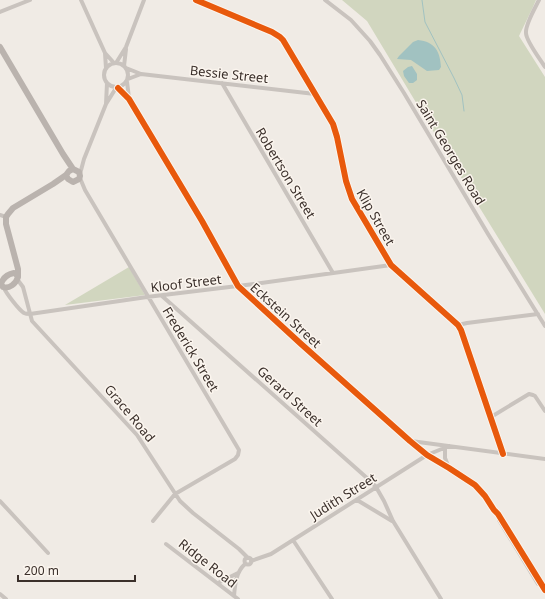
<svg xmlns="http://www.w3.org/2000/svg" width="545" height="599" font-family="'Noto Sans',sans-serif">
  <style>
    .green { fill: #d1d6bf }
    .water { fill: #a1c2c1 }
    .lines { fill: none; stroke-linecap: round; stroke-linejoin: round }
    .stream { stroke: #a1c2c1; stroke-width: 1 }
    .minor { stroke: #c9c3be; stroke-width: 4 }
    .secondary { stroke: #bab3ae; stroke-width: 6 }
    .cycleway-casing { stroke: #fbf5ee; stroke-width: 8 }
    .cycleway { stroke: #e8590c; stroke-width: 6 }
    .labels { text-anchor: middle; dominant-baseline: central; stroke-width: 3; stroke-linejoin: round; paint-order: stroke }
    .street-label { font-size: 13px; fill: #3b302b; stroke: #fbf5ee }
  </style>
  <rect width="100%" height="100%" fill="#f0ebe5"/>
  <path class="green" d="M342,0H536L533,7L519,36L545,77V314L459,174L367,21Z
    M129,267L145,295L65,305Z"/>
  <path class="water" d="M418,40C435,42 440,51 441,67L439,70L427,71L411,60L397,59L399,56L413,42Z
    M412,66L417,74V80L413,83H409L404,76L403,71L408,67Z"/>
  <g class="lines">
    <path class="stream" d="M422,0L425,22L454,78L462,95L464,111"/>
    <path class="minor" d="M81,0L105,53L114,63
      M196,0L272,32L280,37L283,40L333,124L337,137L346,181L352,199L391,265L458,325L461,330L503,454
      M325,0L351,20L370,41L380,55L404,93L488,234L545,326
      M539,0C535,8 525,25 526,33C526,41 540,59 545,67
      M0,12L30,0
      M105,53L106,68
      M104 75a12 12 0 1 1 24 0a12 12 0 1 1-24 0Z
      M116,63L126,47L144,0
      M124,66L126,49
      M126,68L141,74L315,94
      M128,79L141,74
      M127,82L129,98
      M222,83L333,273
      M118,88L129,99L202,221L238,286L300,343L410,441L427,455L449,468L475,485L485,496L494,510L498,514L545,590
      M106,104L107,83
      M80,174L84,159L106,104L116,88
      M80,178L85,190L239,450L238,455L235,459L175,494L153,521
      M0,215L6,217
      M17,279L23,287L32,321L137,435L180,501L193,513L239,549L248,558
      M4,288C6,293 19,310 24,313C26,314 28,314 30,314L147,297L254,284L391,265
      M162,296L367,478L376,487L384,501L393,521L441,599
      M458,325L467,323L538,314
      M491,417L529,394L533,395L535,396L545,411
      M411,441L545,459
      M445,447V458L449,468
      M357,500L392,521
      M0,501L48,553
      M499,520L538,584
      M293,540L332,599
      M166,544L238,599
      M244.5 561a3.5 3.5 0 1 1 7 0a3.5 3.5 0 1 1-7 0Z
      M251,561L271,554L427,455L449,446
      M218,583L238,573
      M0,594L6,599
      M234,596C235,584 236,572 245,564"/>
    <path class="secondary" d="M0,47L63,154L73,169L79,172L80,176L79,179L73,182L68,179L66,175L69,171L73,169
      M14,273L16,274L18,277C16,284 9,289 3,287L1,284C3,278 8,274 14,273Z
      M18,277V269L6,224V217L8,214L13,208L53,184L66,175"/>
    <defs>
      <path id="cycleway" d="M196,0L272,32L280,37L283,40L333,124L337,137L346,181L352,199L391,265L458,325L461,330L503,454
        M118,88L129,99L202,221L238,286L300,343L410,441L427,455L449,468L475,485L485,496L494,510L498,514L545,590"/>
    </defs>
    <use href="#cycleway" class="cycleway-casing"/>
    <use href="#cycleway" class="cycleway"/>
  </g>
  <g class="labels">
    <g class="street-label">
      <text transform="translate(229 74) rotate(6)">Bessie Street</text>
      <text transform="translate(451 152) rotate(59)">Saint Georges Road</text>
      <text transform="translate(286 173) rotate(59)">Robertson Street</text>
      <text transform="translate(376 217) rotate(60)">Klip Street</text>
      <text transform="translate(186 283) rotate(-7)">Kloof Street</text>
      <text transform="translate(286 315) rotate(42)">Eckstein Street</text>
      <text transform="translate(191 349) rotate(59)">Frederick Street</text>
      <text transform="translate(290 396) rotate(42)">Gerard Street</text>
      <text transform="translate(130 413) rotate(50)">Grace Road</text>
      <text transform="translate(343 496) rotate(-32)">Judith Street</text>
      <text transform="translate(208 563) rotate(38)">Ridge Road</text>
    </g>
  </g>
  <path d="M18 575v6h117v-6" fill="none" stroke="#3b302b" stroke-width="2"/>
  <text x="24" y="575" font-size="12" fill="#3b302b" stroke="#fbf5ee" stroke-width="3" paint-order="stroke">200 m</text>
</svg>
